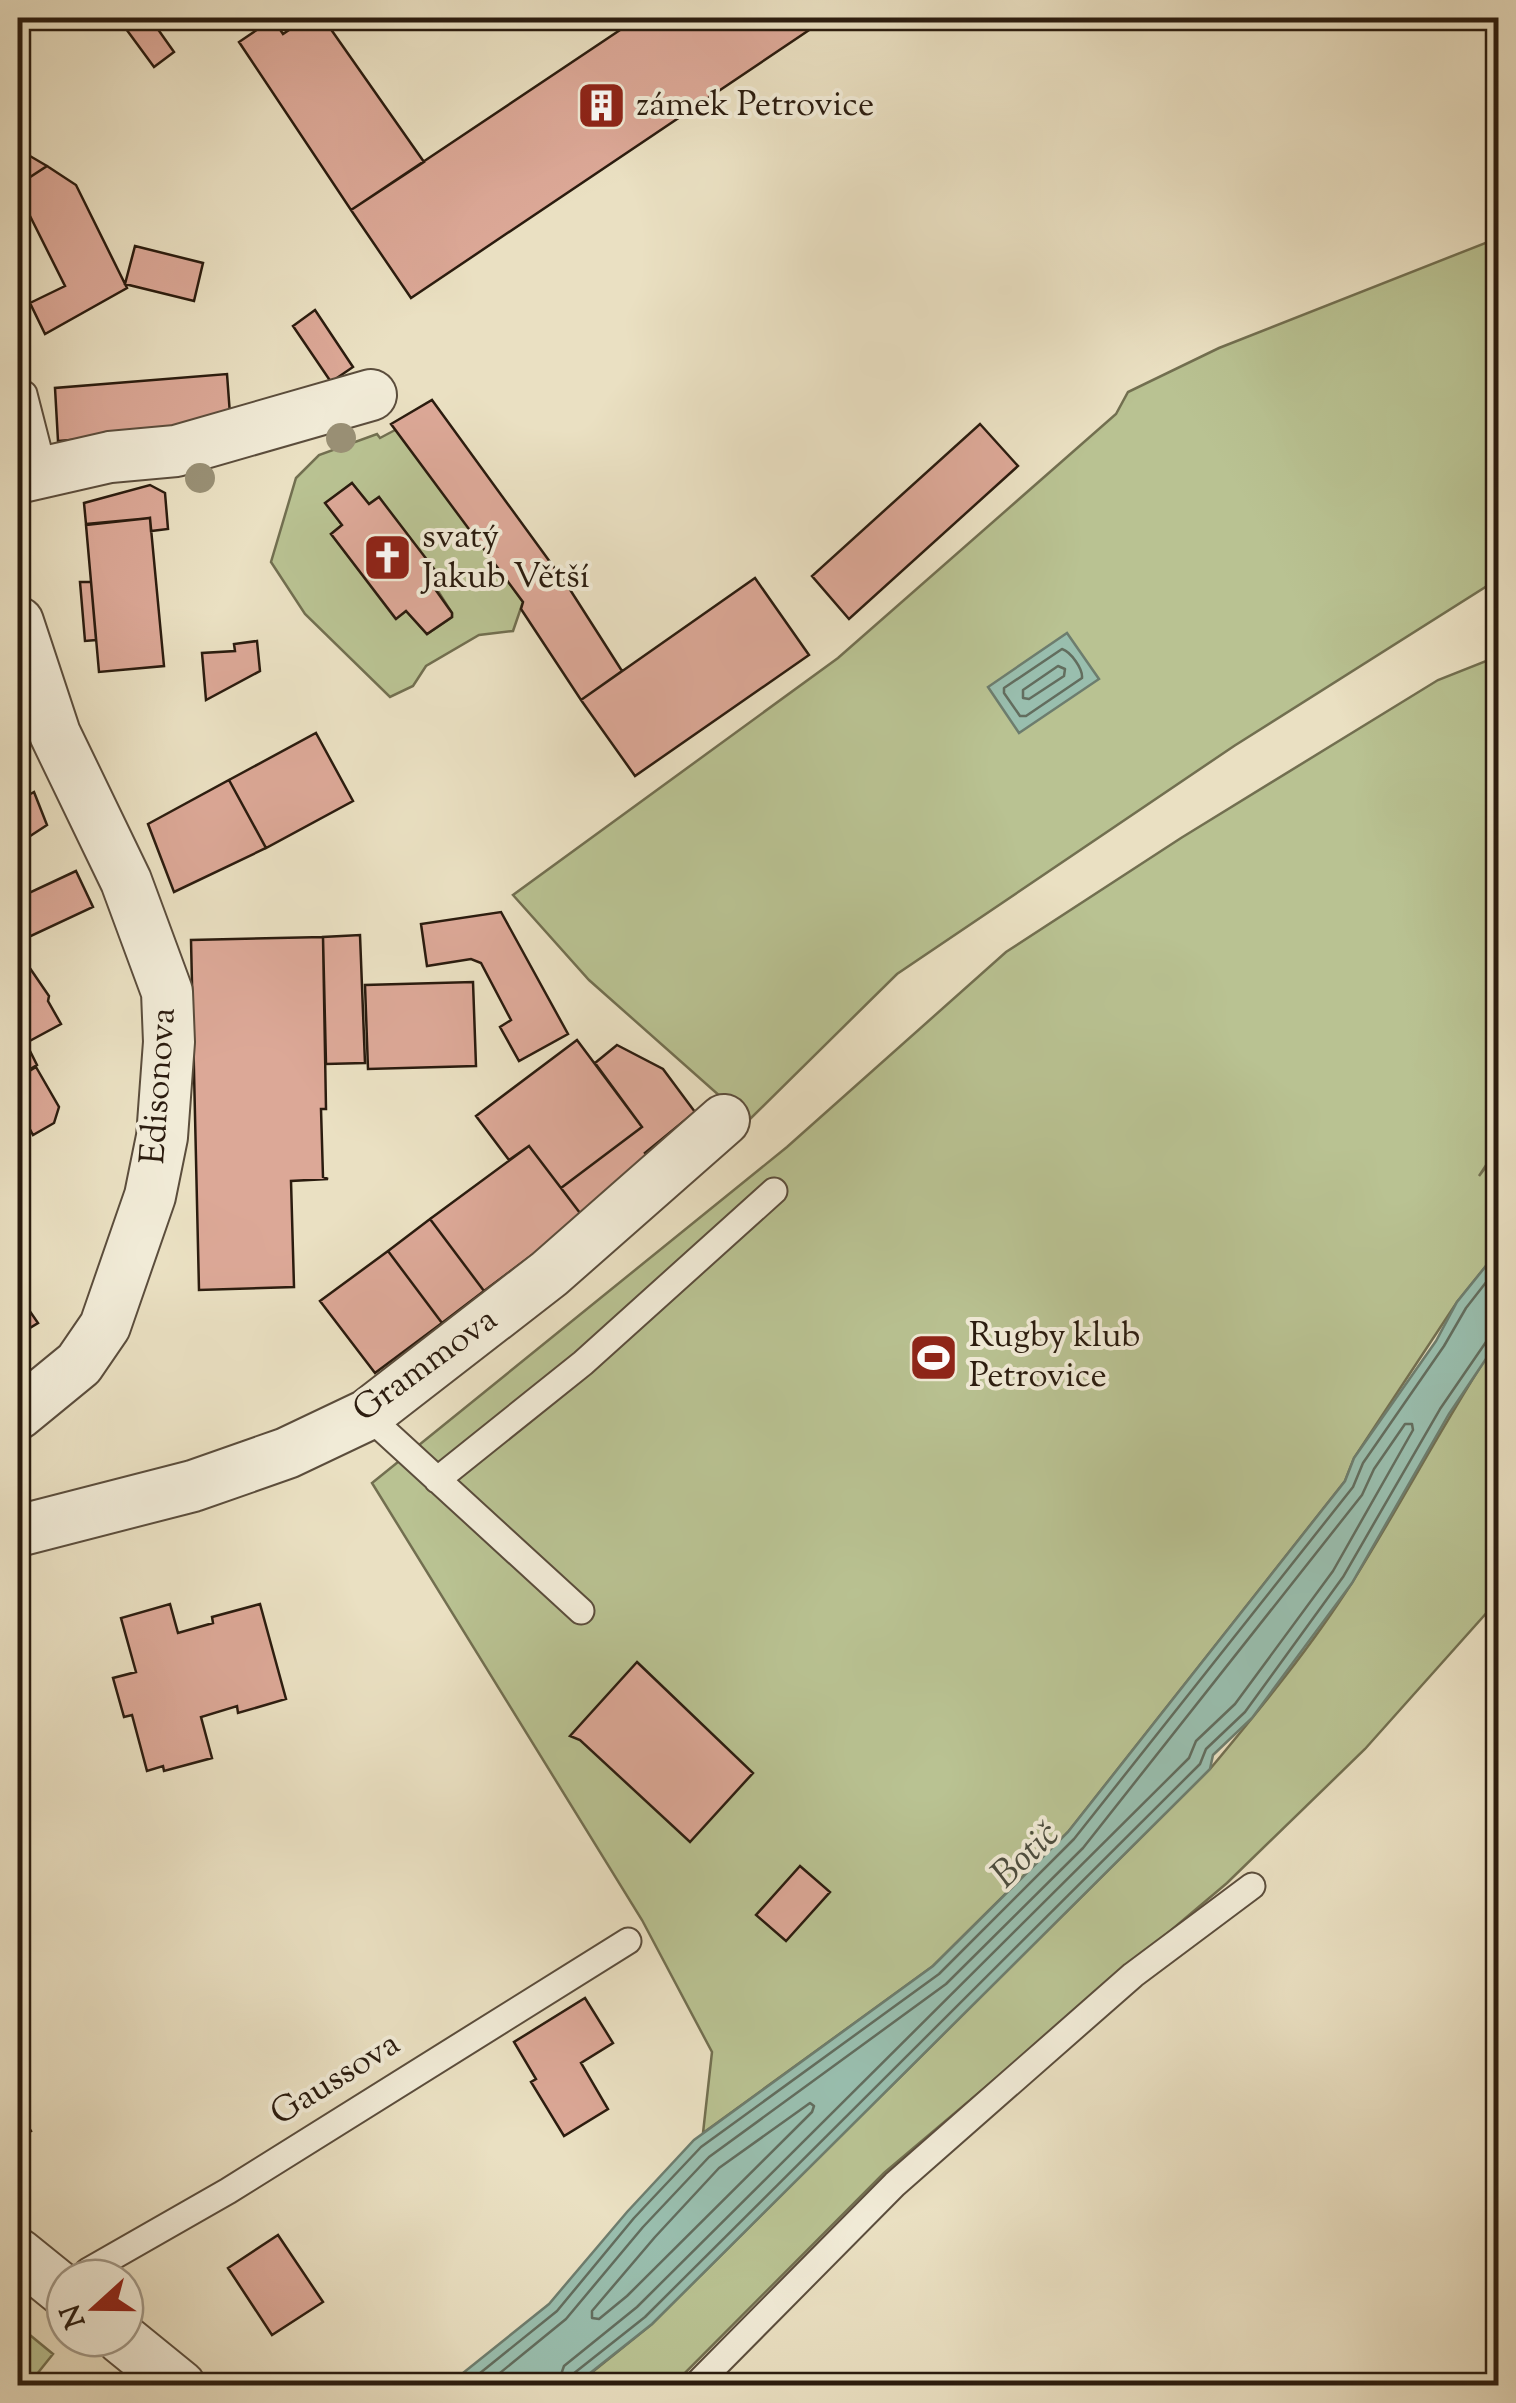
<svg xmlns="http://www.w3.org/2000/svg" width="1516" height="2403" font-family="'Sorts Mill Goudy',serif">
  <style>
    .green { fill: #b9c292; stroke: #726f50; stroke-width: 2.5; fill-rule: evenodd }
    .water { fill: #99beae; stroke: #6d7d6e; stroke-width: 2.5 }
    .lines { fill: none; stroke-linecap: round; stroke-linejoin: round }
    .shore { stroke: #626d5e; stroke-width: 2.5 }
    .building { fill: #dca897; stroke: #2b1c0f; stroke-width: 2.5 }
    .lane-casing { stroke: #5b4d3c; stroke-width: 29 }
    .street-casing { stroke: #5b4d3c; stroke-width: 54 }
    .lane { stroke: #f1ebd7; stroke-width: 25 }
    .street { stroke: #f1ebd7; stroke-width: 50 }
    .tree { fill: #999075 }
    .labels { text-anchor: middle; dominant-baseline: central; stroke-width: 8; stroke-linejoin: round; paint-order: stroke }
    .poi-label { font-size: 35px; fill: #2b1c0f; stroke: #f1ebd7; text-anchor: start }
    .street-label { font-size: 35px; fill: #2b1c0f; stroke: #f1ebd7 }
    .water-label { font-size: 38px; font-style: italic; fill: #4c4d3f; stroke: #f1ebd7 }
  </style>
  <rect width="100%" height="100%" fill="#eae0c2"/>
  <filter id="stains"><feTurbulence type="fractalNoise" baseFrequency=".002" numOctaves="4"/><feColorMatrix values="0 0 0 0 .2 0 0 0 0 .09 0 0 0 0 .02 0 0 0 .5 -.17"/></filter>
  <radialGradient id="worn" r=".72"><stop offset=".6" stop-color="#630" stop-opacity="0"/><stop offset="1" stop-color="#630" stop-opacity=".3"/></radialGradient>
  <path class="green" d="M1498,238V579L1234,746L897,974L748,1121L589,980L513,895L838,658L1116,414L1128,392L1219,348Z
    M397,429L523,602L513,631L479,635L426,666L413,686L390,697L305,614L271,562L296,478L319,455L377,434L380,438ZM352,483L369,504L379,497L452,613V617L427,634L406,611L395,618L331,534L342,525L326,503Z
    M1491,659L1498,661V1147L1479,1176L1498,1151V1251L1457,1302L1354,1458L1345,1481L1068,1832L933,1966L703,2133L712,2052L642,1920L372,1483L787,1147L1006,952L1181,838L1438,680Z
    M1498,1339V1600L1365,1749L1227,1883L884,2173L673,2385L575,2386L652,2324L1210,1769C1260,1709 1311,1647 1353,1581C1403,1501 1446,1418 1498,1339Z
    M25,2331L53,2354L33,2379L18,2367V2340Z"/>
  <path class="water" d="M1067,633L1099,679L1019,733L988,687Z
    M1498,1251V1341L1449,1414L1352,1583L1252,1718L1213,1755L1210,1769L652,2324L575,2385H448L549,2304L627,2212L694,2140L933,1966L1068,1832L1345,1481L1354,1458L1436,1341L1457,1302Z"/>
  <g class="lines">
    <path class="shore" d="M1062,649C1071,652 1083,669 1082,678L1026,716H1020L1004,693V688Z
      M1058,666L1065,669L1064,676L1029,699L1023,698V690Z
      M810,2103L814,2106L812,2112L627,2296L599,2319L592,2318V2311L655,2237L719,2168Z
      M464,2386L557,2311L634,2218L701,2147L939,1974L1074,1839L1353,1487L1363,1463L1444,1346L1466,1308L1498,1267
      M484,2386L566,2319L643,2227L709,2157L946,1984L1083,1848L1362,1495L1374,1469L1405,1424H1412L1413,1430L1333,1571L1235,1704L1196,1741L1189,1758L637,2307L564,2366L557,2386
      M570,2386L573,2374L645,2317L1200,1764L1206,1749L1245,1712L1343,1577L1440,1409L1486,1342L1498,1337"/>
  </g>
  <path class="building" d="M118,18H150L174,52L154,67Z
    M307,18H314L317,22L323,18L424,162L351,210L239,42L273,19L283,34Z
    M638,18H827L411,298L351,210Z
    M18,149L47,166L18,185Z
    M47,166L76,185L127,288L45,334L30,303L65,286L18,192V185Z
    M135,246L203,263L194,301L125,284Z
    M315,310L353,367L331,382L293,326Z
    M227,374L231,428L58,441L55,388Z
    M432,400L569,588L622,671L581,700L521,609L523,602L391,424Z
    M980,424L1018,466L849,619L812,576Z
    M352,483L369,504L379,497L444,582L435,589L452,613V617L427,634L406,611L396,619L331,534L342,525L325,503Z
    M150,485L165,493L168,529L151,531L150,518L86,524L84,503Z
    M150,518L164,666L99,672L86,525Z
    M755,578L809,655L635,776L581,700Z
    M80,582H91L96,640L85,641Z
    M257,641L260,671L206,700L202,653L235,651L234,644Z
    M316,733L353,801L266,848L229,780Z
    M229,780L266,848L174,892L148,824Z
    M34,792L47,825L18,844V801Z
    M76,871L93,907L18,942V898Z
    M501,912L568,1034L519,1061L500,1027L511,1020L481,963L471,959L427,966L421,924Z
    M360,935L365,1063L326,1064L323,937Z
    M323,937L326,1109H321L323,1177L328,1179L291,1181L294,1287L199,1290L191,940Z
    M25,961L49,996L48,1001L61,1024L26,1043L37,1065L18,1076V965Z
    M473,982L476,1066L368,1069L365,985Z
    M577,1040L642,1127L561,1188L529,1146L509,1160L476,1116Z
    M617,1045L663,1069L695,1112L645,1153L651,1160L583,1217L561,1188L642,1127L595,1063Z
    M36,1067L59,1107L54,1123L33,1135L18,1107V1078Z
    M529,1146L583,1217L484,1291L430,1219Z
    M430,1219L484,1291L442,1323L388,1251Z
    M388,1251L442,1323L375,1373L320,1301Z
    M18,1294L38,1323L18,1335Z
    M170,1604L178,1633L213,1623L212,1617L260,1604L286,1699L238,1713L237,1706L201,1717L212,1758L164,1771L163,1766L147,1771L132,1715L124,1717L113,1678L136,1672L121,1618Z
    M637,1662L753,1773L690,1842L580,1740L570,1736Z
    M800,1866L830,1892L786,1941L756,1915Z
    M585,1998L613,2043L581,2063L608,2109L564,2136L531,2082L536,2079L514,2042Z
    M18,2110L31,2131L18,2139Z
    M278,2235L323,2302L272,2335L228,2268Z"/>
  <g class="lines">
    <defs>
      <path id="lane" d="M24,394L44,472
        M367,1415L581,1611
        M437,1480L583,1363L774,1191
        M82,2278L88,2271L228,2191L628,1941
        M695,2386L895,2184L1133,1975L1252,1886"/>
      <path id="street" d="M18,478L110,457L176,451L371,395
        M18,622L55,734L126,881L167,992L169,1042L162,1137L150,1196L105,1326L79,1364L18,1414
        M18,1531L193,1486L287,1453L367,1415L549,1274L724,1120
        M18,2254L65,2292
        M121,2338L180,2386"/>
    </defs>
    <use href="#lane" class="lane-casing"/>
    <use href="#street" class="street-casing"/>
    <use href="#lane" class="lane"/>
    <use href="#street" class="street"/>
  </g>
  <g class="tree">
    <circle cx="341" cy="438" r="15"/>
    <circle cx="200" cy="478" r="15"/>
  </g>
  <defs>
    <symbol id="building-square" viewBox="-11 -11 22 22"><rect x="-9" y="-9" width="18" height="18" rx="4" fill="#8f2418" stroke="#f1ebd7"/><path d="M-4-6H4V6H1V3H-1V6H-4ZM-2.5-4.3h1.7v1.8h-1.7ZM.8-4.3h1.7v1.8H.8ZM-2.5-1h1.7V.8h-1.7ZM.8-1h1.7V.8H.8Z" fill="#fff"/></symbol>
    <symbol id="church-square" viewBox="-11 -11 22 22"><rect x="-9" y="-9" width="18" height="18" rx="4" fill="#8f2418" stroke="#f1ebd7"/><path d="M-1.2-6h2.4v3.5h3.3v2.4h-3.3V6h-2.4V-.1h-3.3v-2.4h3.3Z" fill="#fff"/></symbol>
    <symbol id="stadium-square" viewBox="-11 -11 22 22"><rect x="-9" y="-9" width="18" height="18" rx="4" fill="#8f2418" stroke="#f1ebd7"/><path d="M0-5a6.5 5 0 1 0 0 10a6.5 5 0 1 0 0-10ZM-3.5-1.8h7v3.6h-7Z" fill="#fff"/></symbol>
  </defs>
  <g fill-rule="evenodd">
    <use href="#building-square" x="574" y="78" width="55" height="55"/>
    <use href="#church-square" x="360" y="530" width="55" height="55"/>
    <use href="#stadium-square" x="906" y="1330" width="55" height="55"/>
  </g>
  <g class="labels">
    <g class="poi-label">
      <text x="636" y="106">zámek Petrovice</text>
      <text x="422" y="538">svatý<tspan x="422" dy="40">Jakub Větší</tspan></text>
      <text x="969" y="1337">Rugby klub<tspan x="969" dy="40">Petrovice</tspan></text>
    </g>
    <g class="street-label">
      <text transform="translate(160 1086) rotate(-86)">Edisonova</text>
      <text transform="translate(426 1366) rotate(-36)">Grammova</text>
      <text transform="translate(336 2080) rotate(-32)">Gaussova</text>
    </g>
    <g class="water-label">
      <text transform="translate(1027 1856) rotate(-44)">Botič</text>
    </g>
  </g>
  <rect width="1516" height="2403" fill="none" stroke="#eae0c2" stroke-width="60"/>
  <rect x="20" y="20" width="1476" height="2363" fill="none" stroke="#2b1c0f" stroke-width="5"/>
  <rect x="30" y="30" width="1456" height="2343" fill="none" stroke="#2b1c0f" stroke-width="2.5"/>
  <g transform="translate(95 2308) rotate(249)"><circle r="48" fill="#f1ebd7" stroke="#a29887" stroke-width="2.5"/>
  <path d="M0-8L18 38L0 25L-18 38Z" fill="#8f2418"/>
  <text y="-15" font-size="28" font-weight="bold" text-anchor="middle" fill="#2b1c0f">N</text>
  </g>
  <rect width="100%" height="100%" filter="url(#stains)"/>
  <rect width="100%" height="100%" fill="url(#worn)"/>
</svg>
